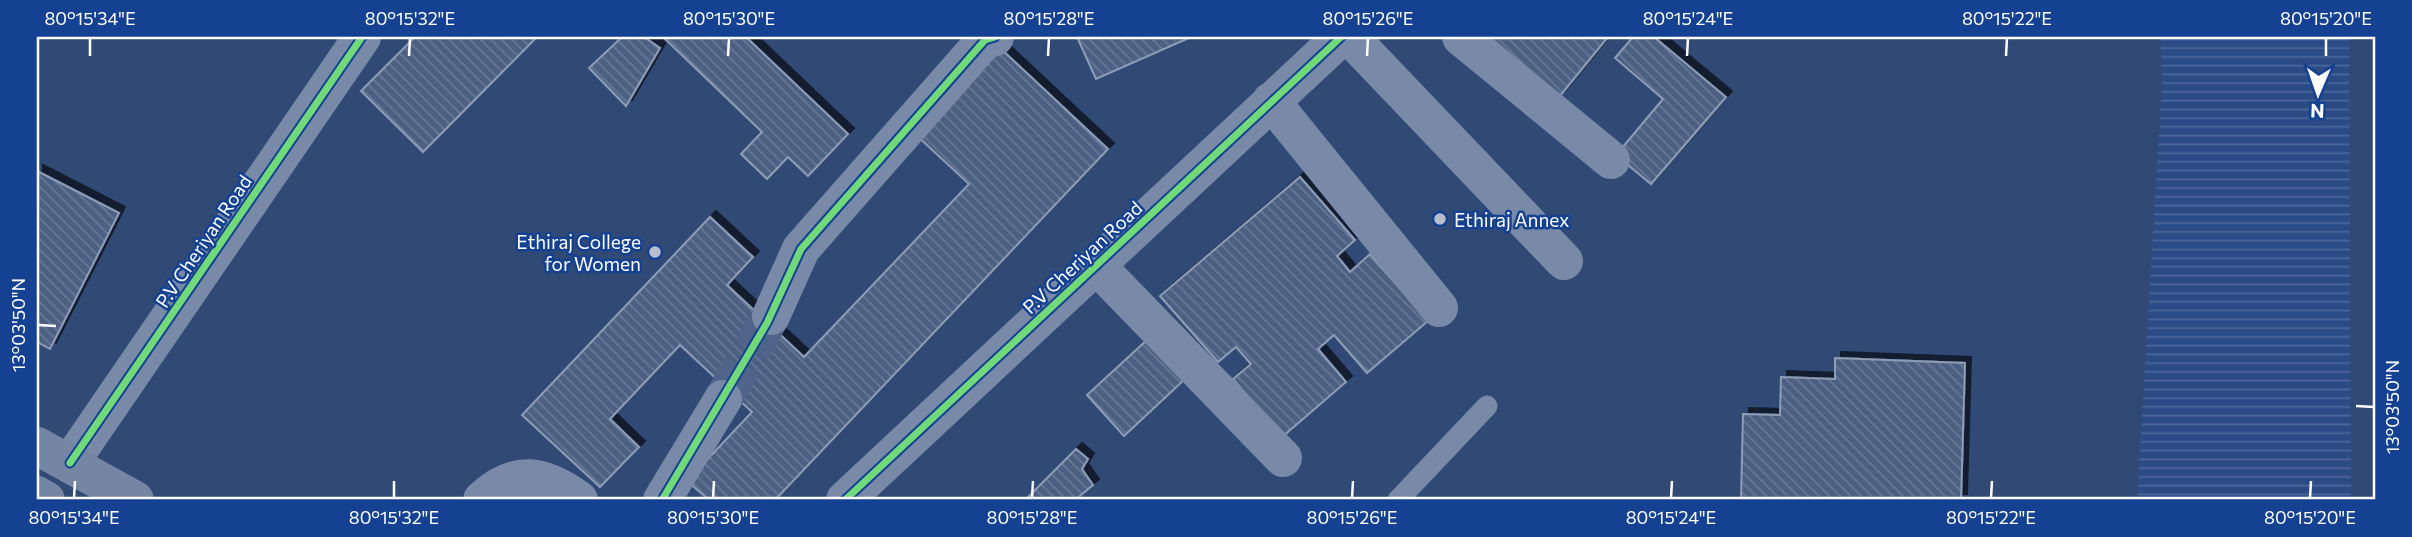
<svg xmlns="http://www.w3.org/2000/svg" width="2412" height="537" font-family="Commissioner,sans-serif">
  <style>
    .water { fill: url(#water-rules) }
    .building { fill: url(#building-back-hatch); stroke: #8e9db6; stroke-width: 2; filter: url(#shadow) }
    .lines { fill: none; stroke-linecap: round; stroke-linejoin: round }
    .minor-tunnel { stroke: #50648a; stroke-width: 38; stroke-dasharray: 38 19; stroke-linecap: butt }
    .service { stroke: #798aa8; stroke-width: 21 }
    .minor { stroke: #798aa8; stroke-width: 38 }
    .secondary { stroke: #7585a4; stroke-width: 38 }
    .cycleway-casing { stroke: #144192; stroke-width: 11 }
    .cycleway { stroke: #71d979; stroke-width: 7 }
    .ticks { fill: none; stroke: #fff; stroke-width: 2.5 }
    .poi-dot { fill: #b7bfcf; stroke: #144192; stroke-width: 2.5 }
    .labels { text-anchor: middle; dominant-baseline: central; stroke-width: 5; stroke-linejoin: round; paint-order: stroke }
    .poi-label { font-size: 19px; fill: #fff; stroke: #144192; text-anchor: start }
    .street-label { font-size: 19px; fill: #fff; stroke: #144192 }
    .neatline { fill: none; stroke: #fff; stroke-width: 2.5 }
    .ticks-label { font-size: 18px; text-anchor: middle; fill: #fff }
  </style>
  <defs>
    <pattern id="water-rules" width="6" height="5" patternUnits="userSpaceOnUse" patternTransform="scale(1.75)"><rect width="6" height="5" fill="#2b4b86"/><path d="M0 2.5h6" fill="none" stroke="#4b6698"/></pattern>
    <pattern id="building-back-hatch" width="6" height="6" patternUnits="userSpaceOnUse" patternTransform="scale(1.75)"><rect width="6" height="6" fill="#4c6083"/><path d="M-1 5l2 2M0 0l6 6M5-1l2 2" fill="none" stroke="#677896"/></pattern>
    <filter id="shadow"><feDropShadow dx="6" dy="-6" stdDeviation="0" flood-color="#0009"/></filter>
  </defs>
  <rect width="100%" height="100%" fill="#314975"/>
  <path class="water" d="M2160,37H2349L2351,500H2137L2162,82Z"/>
  <path class="building" d="M415,37H537L423,152L361,91Z
    M622,37H644L660,48L626,106L589,68Z
    M663,37H746L848,134L808,176L788,157L767,179L741,154L762,132Z
    M1077,37H1191L1096,79Z
    M1484,37H1608L1559,97Z
    M1633,37H1654L1726,97L1651,184L1616,155L1663,99L1615,58Z
    M999,47L1108,149L775,500H709L687,481L752,412L680,345L610,419L639,447L600,487L522,415L710,217L753,257L727,285L804,357L969,184L916,135Z
    M37,171L119,213L50,349L37,342Z
    M1300,177L1355,240L1337,256L1350,272L1370,254L1428,321L1367,373L1334,335L1318,349L1346,382L1282,437L1233,379L1251,364L1236,347L1218,362L1160,296Z
    M1148,339L1185,379L1124,436L1087,395Z
    M1835,358L1965,363L1961,500H1741L1743,414L1780,415L1781,377L1835,379Z
    M1076,449L1088,459L1082,469L1093,485L1075,500H1025Z"/>
  <g class="lines">
    <path class="minor-tunnel" d="M723,399L771,316"/>
    <path class="service" d="M1398,500L1487,406"/>
    <path class="minor" d="M1350,37L1564,261
      M1461,37L1611,160
      M1271,101L1439,308
      M1096,265L1283,458
      M771,316L801,249L985,40L995,37
      M70,463L362,37
      M482,500C515,468 544,474 579,500
      M662,500L723,399
      M845,500L1341,37"/>
    <path class="secondary" d="M37,446L135,500
      M37,495L46,500"/>
    <defs>
      <path id="cycleway" d="M70,463L362,37
        M662,500L767,323L801,249L985,40L995,37
        M845,500L1341,37"/>
    </defs>
    <use href="#cycleway" class="cycleway-casing"/>
    <use href="#cycleway" class="cycleway"/>
  </g>
  <path class="ticks" d="M90,56V38M409,56L410,38M728,56L729,38M1048,56L1049,38M1367,56L1368,38M1687,56L1688,38M2006,56L2007,38M2326,56V38M38,325L56,326M2356,406L2374,407M74,498L75,481M394,498V481M713,498L714,481M1032,498L1033,481M1352,498L1353,481M1671,498L1672,481M1991,498L1992,481M2310,498L2311,481"/>
  <g class="poi-dot">
    <circle cx="1440" cy="219" r="7"/>
    <circle cx="655" cy="252" r="7"/>
  </g>
  <g class="labels">
    <g class="poi-label">
      <text x="1454" y="219">Ethiraj Annex</text>
      <text x="641" y="241" text-anchor="end">Ethiraj College<tspan x="641" dy="22">for Women</tspan></text>
    </g>
    <g class="street-label">
      <text transform="translate(203 241) rotate(-56)">P.V Cheriyan Road</text>
      <text transform="translate(1082 257) rotate(-43)">P.V Cheriyan Road</text>
    </g>
  </g>
  <rect width="2412" height="537" fill="none" stroke="#144192" stroke-width="77"/>
  <g transform="translate(2318 94) rotate(182)" stroke="#144192" stroke-width="5" paint-order="stroke">
  <path d="M0-5L12 26L0 18L-12 26Z" fill="#ffffff"/>
  <text y="-10" font-size="19" font-weight="bold" text-anchor="middle" fill="#ffffff">N</text>
  </g>
  <rect x="38" y="38" width="2336" height="460" class="neatline"/>
  <g class="ticks-label">
    <text x="90" y="25">80°15'34"E</text>
    <text x="410" y="25">80°15'32"E</text>
    <text x="729" y="25">80°15'30"E</text>
    <text x="1049" y="25">80°15'28"E</text>
    <text x="1368" y="25">80°15'26"E</text>
    <text x="1688" y="25">80°15'24"E</text>
    <text x="2007" y="25">80°15'22"E</text>
    <text x="2326" y="25">80°15'20"E</text>
    <text transform="translate(19 325) rotate(-90)" y="6">13°03'50"N</text>
    <text transform="translate(2393 407) rotate(-90)" y="6">13°03'50"N</text>
    <text x="74" y="524">80°15'34"E</text>
    <text x="394" y="524">80°15'32"E</text>
    <text x="713" y="524">80°15'30"E</text>
    <text x="1032" y="524">80°15'28"E</text>
    <text x="1352" y="524">80°15'26"E</text>
    <text x="1671" y="524">80°15'24"E</text>
    <text x="1991" y="524">80°15'22"E</text>
    <text x="2310" y="524">80°15'20"E</text>
  </g>
</svg>
